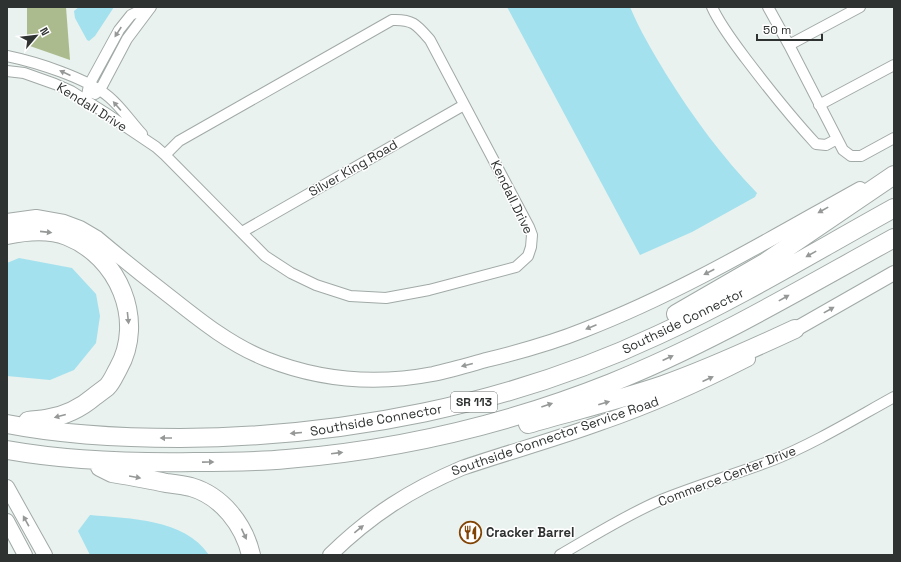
<svg xmlns="http://www.w3.org/2000/svg" width="901" height="562" font-family="'Space Grotesk',sans-serif">
  <style>
    .forest { fill: #acbb8d }
    .water { fill: #a3e1ee }
    .lines { fill: none; stroke-linecap: round; stroke-linejoin: round }
    .street-casing { stroke: #a1aaa6; stroke-width: 12 }
    .secondary-casing { stroke: #a1aaa6; stroke-width: 16 }
    .highway-casing { stroke: #a1aaa6; stroke-width: 20 }
    .street { stroke: #fff; stroke-width: 10 }
    .secondary { stroke: #fff; stroke-width: 14 }
    .highway { stroke: #fff; stroke-width: 18 }
    .oneway { fill: #969898 }
    .labels { text-anchor: middle; dominant-baseline: central; stroke-width: 3; stroke-linejoin: round; paint-order: stroke }
    .shield { fill: #fff; stroke: #6d706e; stroke-width: 1 }
    .shield-label { font-size: 12px; font-weight: bold; fill: #2e3230 }
    .street-label { font-size: 13px; fill: #2e3230; stroke: #fff }
    .poi-label { font-size: 13px; font-weight: bold; fill: #2e3230; stroke: #fff; text-anchor: start }
  </style>
  <rect width="100%" height="100%" fill="#e9f2ee"/>
  <path class="forest" d="M27,7H66L70,60L27,45Z"/>
  <path class="water" d="M79,7H114L95,36L89,41L87,40L75,18L74,11Z
    M507,7H630C640,31 653,52 666,74C693,117 722,157 757,193L755,197L692,232L640,255Z
    M19,258L72,268L96,294L100,316L96,343L74,370L50,380L7,376V263Z
    M90,515C130,519 184,518 209,555H90L78,531Z"/>
  <g class="lines">
    <defs>
      <path id="street" d="M712,7C720,25 734,43 746,59C768,88 791,117 816,144L826,145L837,139
        M768,7L789,45L843,150L851,156H861L894,138
        M789,45L860,7
        M7,56C36,62 87,78 109,97C121,107 131,122 142,134
        M7,71L24,73L55,84L71,91L104,112L156,147L165,155L265,256L291,273L316,285L350,296L386,298L429,290L516,267L528,256L531,247L532,235L529,227L430,40C417,25 413,19 392,20L179,141L165,155
        M95,94L100,90L127,39L151,7
        M86,101L89,85L119,30L131,15L147,7
        M819,105L894,65
        M242,232L464,105
        M560,555C593,536 626,515 661,500C698,485 736,474 773,460C815,443 854,419 894,397"/>
      <path id="secondary" d="M7,221L36,217L64,222L80,228L97,238C122,259 147,279 173,299C202,322 231,345 266,359C319,380 376,385 433,374C451,370 468,365 486,360C519,352 552,343 584,330C680,293 770,239 860,189
        M787,334L894,273
        M7,487L45,555
        M7,521L25,555
        M330,555C371,515 410,490 462,468C509,452 557,439 603,422C653,405 701,383 748,359"/>
      <path id="highway" d="M7,235C26,231 49,229 67,236C118,256 146,320 118,369C115,374 112,382 107,387C103,390 99,393 95,396C81,408 65,416 46,419C40,420 34,420 28,421
        M676,314L766,262L894,175
        M7,424C63,435 122,438 180,438C344,437 509,405 658,335C739,298 816,251 894,208
        M528,424C573,411 619,400 663,385C708,369 752,349 795,329
        M7,450C69,461 131,463 194,462C225,462 256,462 287,459C397,450 508,424 611,383C709,344 801,289 894,238
        M100,467L112,473C130,476 148,479 166,483C174,484 183,485 191,487C222,496 244,525 251,555"/>
    </defs>
    <use href="#street" class="street-casing"/>
    <use href="#secondary" class="secondary-casing"/>
    <use href="#highway" class="highway-casing"/>
    <use href="#street" class="street"/>
    <use href="#secondary" class="secondary"/>
    <use href="#highway" class="highway"/>
  </g>
  <defs><path id="oneway-solid" d="M-6-.8H1V-3.2L6.5 0L1 3.2V.8H-6Z"/></defs>
  <g class="oneway">
    <use href="#oneway-solid" transform="translate(118 32) rotate(123)"/>
    <use href="#oneway-solid" transform="translate(65 73) rotate(-156)"/>
    <use href="#oneway-solid" transform="translate(117 106) rotate(-131)"/>
    <use href="#oneway-solid" transform="translate(823 210) rotate(151)"/>
    <use href="#oneway-solid" transform="translate(46 232) rotate(6)"/>
    <use href="#oneway-solid" transform="translate(811 254) rotate(151)"/>
    <use href="#oneway-solid" transform="translate(709 272) rotate(153)"/>
    <use href="#oneway-solid" transform="translate(784 298) rotate(-29)"/>
    <use href="#oneway-solid" transform="translate(829 310) rotate(-29)"/>
    <use href="#oneway-solid" transform="translate(128 318) rotate(84)"/>
    <use href="#oneway-solid" transform="translate(591 327) rotate(157)"/>
    <use href="#oneway-solid" transform="translate(668 358) rotate(-25)"/>
    <use href="#oneway-solid" transform="translate(467 365) rotate(166)"/>
    <use href="#oneway-solid" transform="translate(708 379) rotate(-24)"/>
    <use href="#oneway-solid" transform="translate(604 403) rotate(-16)"/>
    <use href="#oneway-solid" transform="translate(547 405) rotate(-19)"/>
    <use href="#oneway-solid" transform="translate(60 416) rotate(165)"/>
    <use href="#oneway-solid" transform="translate(296 433) rotate(175)"/>
    <use href="#oneway-solid" transform="translate(166 438) rotate(180)"/>
    <use href="#oneway-solid" transform="translate(337 453) rotate(-7)"/>
    <use href="#oneway-solid" transform="translate(208 462) rotate(-1)"/>
    <use href="#oneway-solid" transform="translate(135 477) rotate(10)"/>
    <use href="#oneway-solid" transform="translate(26 521) rotate(-119)"/>
    <use href="#oneway-solid" transform="translate(359 529) rotate(-39)"/>
    <use href="#oneway-solid" transform="translate(244 534) rotate(65)"/>
  </g>
  <defs>
    <symbol id="restaurant-ring" viewBox="-11 -11 22 22"><circle r="9.5" fill="#fff" stroke="#824404" stroke-width="1.5"/><path d="M-5-6h1v4h1v-4h1v4h1v-4h1v5L-1.5 .5V6h-2V.5L-5-1ZM5-6V6H3V1.5H1.5Q1.5-4 5-6Z" fill="#824404"/></symbol>
  </defs>
  <g fill-rule="evenodd">
    <use href="#restaurant-ring" x="458" y="520" width="25" height="25"/>
  </g>
  <g class="labels">
    <rect class="shield" x="451" y="392" width="46" height="20" rx="3"/>
    <g class="shield-label">
      <text x="474" y="402">SR 113</text>
    </g>
    <g class="street-label">
      <text transform="translate(92 107) rotate(32)">Kendall Drive</text>
      <text transform="translate(353 168) rotate(-30)">Silver King Road</text>
      <text transform="translate(512 197) rotate(64)">Kendall Drive</text>
      <text transform="translate(683 321) rotate(-26)">Southside Connector</text>
      <text transform="translate(376 420) rotate(-10)">Southside Connector</text>
      <text transform="translate(555 436) rotate(-19)">Southside Connector Service Road</text>
      <text transform="translate(727 476) rotate(-21)">Commerce Center Drive</text>
    </g>
    <g class="poi-label">
      <text x="486" y="532">Cracker Barrel</text>
    </g>
  </g>
  <rect width="901" height="562" fill="none" stroke="#2e3230" stroke-width="16"/>
  <g transform="translate(36 36) rotate(62)" stroke="#ffffff" stroke-width="3" paint-order="stroke">
  <path d="M0-3L7 15L0 10L-7 15Z" fill="#2e3230"/>
  <text y="-6" font-size="11" font-weight="bold" text-anchor="middle" fill="#2e3230">N</text>
  </g>
  <path d="M757 34v6h65v-6" fill="none" stroke="#2e3230" stroke-width="2"/>
  <text x="763" y="34" font-size="12" fill="#2e3230" stroke="#ffffff" stroke-width="3" paint-order="stroke">50 m</text>
</svg>
